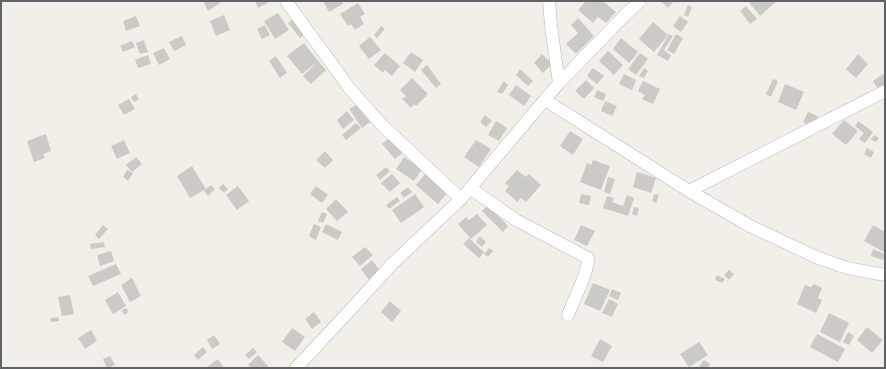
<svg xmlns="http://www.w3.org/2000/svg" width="886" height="369" font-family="'Nunito Sans',sans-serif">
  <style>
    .building { fill: #cccac5 }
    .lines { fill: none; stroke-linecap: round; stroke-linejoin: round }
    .minor-casing { stroke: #b5b8bc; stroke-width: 13 }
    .minor { stroke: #fff; stroke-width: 12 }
  </style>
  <rect width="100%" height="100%" fill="#f1efe8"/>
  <path class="building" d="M207,1H223L208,11L204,3Z
    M255,1H271L258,8Z
    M323,1H342L343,4L329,12Z
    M586,1H603L616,12L606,23L598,17L593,23L578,10Z
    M661,1H674L668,8Z
    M748,1H777L760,16Z
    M358,3L365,14L360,17L364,24L355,30L351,24L348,26L340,14Z
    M688,5L692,7L688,17L684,15Z
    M746,6L757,19L750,24L740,11Z
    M278,13L289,30L275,39L264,21Z
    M224,15L230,30L216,36L210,21Z
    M136,16L140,26L126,31L123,21Z
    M680,16L688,22L681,32L673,26Z
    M295,17L307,32L300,38L288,23Z
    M578,18L594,36L576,54L566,44L578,33L571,25Z
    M653,22L668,35L654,52L639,39Z
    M265,25L270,35L262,39L257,29Z
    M381,26L385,29L377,38L374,35Z
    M669,34L673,36L664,50L671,55L668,61L657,55Z
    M676,34L683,38L674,54L667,50Z
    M182,36L186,45L174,51L169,42Z
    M370,37L381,50L369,59L359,46Z
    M621,38L638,52L629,63L613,49Z
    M144,40L148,52L140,54L136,43Z
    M132,41L135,47L123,52L120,46Z
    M304,43L318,61L302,74L287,56Z
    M164,48L170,59L159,65L153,53Z
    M608,51L623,65L614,75L599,61Z
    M411,52L423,60L415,72L403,63Z
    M385,53L400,66L392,76L385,70L383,73L374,65Z
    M640,53L648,59L636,75L628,69Z
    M542,54L552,64L543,73L534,63Z
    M858,54L868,64L856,78L846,69Z
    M148,55L151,64L138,68L135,60Z
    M276,56L287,73L280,78L269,61Z
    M318,61L326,70L311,84L303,76Z
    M427,65L441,84L436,88L421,70Z
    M593,68L604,76L597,84L587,76Z
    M644,68L648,71L644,78L639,76Z
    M520,69L533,81L528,86L516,75Z
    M624,74L636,80L632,90L619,84Z
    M883,74L885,77V86L879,91L873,81Z
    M412,78L428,94L416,106L414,104L411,108L402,99L406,96L400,90Z
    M773,79L778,81L771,97L766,94Z
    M586,80L594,88L584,99L575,91Z
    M504,81L508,85L502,94L497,92Z
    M643,81L660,89L653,104L642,99L645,95L638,91Z
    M785,84L804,92L796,110L778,102Z
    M516,85L531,96L524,106L509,95Z
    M597,90L606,94L603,101L594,97Z
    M136,94L139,99L134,102L131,97Z
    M129,99L135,109L124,115L118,105Z
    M605,101L617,106L612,116L601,111Z
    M358,104L370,122L362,128L349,109Z
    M347,111L354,120L343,129L337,120Z
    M808,112L818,116L814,127L803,122Z
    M485,115L492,121L486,127L480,122Z
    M844,120L858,131L846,145L832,134Z
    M496,121L507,128L499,141L488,135Z
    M858,121L873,132L865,143L859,139L864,133L855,126Z
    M356,123L361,128L346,140L342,135Z
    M570,131L583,139L573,155L560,146Z
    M46,134L51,151L43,154L45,158L34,162L27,141Z
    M874,135L879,138L876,142L871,140Z
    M392,136L405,151L395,159L382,144Z
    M124,140L130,153L117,159L111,146Z
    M476,140L491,149L479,167L464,157Z
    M867,148L874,152L871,158L864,154Z
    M325,151L333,160L325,168L316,160Z
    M136,157L142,164L132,172L126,165Z
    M404,157L422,169L414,181L396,169Z
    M593,160L610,166L601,190L580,182L587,163L591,165Z
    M192,166L206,189L190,198L177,176Z
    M386,167L390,171L380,180L376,175Z
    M127,170L133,173L128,181L123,177Z
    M517,170L526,177L529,174L541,185L526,202L521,198L517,202L505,191L509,186L505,183Z
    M637,172L656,178L651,193L633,187Z
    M426,173L448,192L438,204L416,185Z
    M392,174L400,183L390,192L381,183Z
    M608,177L615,179L610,194L604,192Z
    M223,184L228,189L224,193L219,188Z
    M211,185L215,189L208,196L204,191Z
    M238,186L249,201L237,210L226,195Z
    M316,186L328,195L322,203L310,194Z
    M408,187L412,192L404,198L400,193Z
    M415,194L424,207L401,223L392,210Z
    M581,194L591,196L589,205L579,203Z
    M654,194L659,195L656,203L652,201Z
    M627,195L634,198L628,216L603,208L607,196L614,198L612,202L623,206Z
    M397,197L400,201L389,209L386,205Z
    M336,199L348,212L337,221L326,209Z
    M488,205L508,226L503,232L482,211Z
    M634,207L639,208L637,216L632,214Z
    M322,212L327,214L323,223L318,221Z
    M477,214L487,225L471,239L458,224L466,217L469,220Z
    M314,224L321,227L316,240L309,236Z
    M326,224L342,232L338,240L322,232Z
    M103,225L108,229L99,239L95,235Z
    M581,225L595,231L587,246L574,240Z
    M873,225L885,232V250L884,252L864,241Z
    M480,236L486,242L482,247L476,242Z
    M469,238L484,252L479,258L463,244Z
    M104,242L105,247L91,249L90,244Z
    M365,247L373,255L360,266L352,257Z
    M489,248L493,251L488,257L484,254Z
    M873,249L885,254L883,260L871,256Z
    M111,251L114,261L100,266L97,255Z
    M372,260L380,271L369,280L361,269Z
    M116,264L121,274L93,286L88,276Z
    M729,270L734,274L729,280L724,275Z
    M717,275L725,279L722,283L715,280Z
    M132,278L141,296L130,302L121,285Z
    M593,283L610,290L600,311L584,304Z
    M814,284L822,288L818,298L822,300L816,313L797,304L805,285L811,287Z
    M612,289L621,293L618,300L609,296Z
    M118,292L126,306L113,314L105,300Z
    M70,295L74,314L62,316L58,297Z
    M609,299L618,304L612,317L602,313Z
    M390,301L401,311L392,322L381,312Z
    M126,308L129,312L124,315L122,310Z
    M314,312L321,322L312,329L305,319Z
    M829,313L849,323L840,342L820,332Z
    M58,317L59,321L51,322V318Z
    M867,327L883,340L872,353L857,340Z
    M292,328L305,337L295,351L282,342Z
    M91,330L97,341L85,349L78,338Z
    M848,332L854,336L849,345L843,342Z
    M817,334L845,349L838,362L810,347Z
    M214,335L220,344L212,349L207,340Z
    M600,339L612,346L603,362L591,356Z
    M699,342L708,355L689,367L680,354Z
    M203,347L207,352L198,360L194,355Z
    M253,348L257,352L249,359L245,355Z
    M258,355L268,366L266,368H251L248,365Z
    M110,356L115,365L107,368L103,359Z
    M218,359L224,368H205Z
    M704,360L710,364L708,368H698Z"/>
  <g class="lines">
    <defs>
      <path id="minor" d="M286,1L350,89L382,125L461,199
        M549,1L551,26L559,83
        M545,100L689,191L750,226L816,257L847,268L885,275
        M470,188L516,220L588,258C589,271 573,301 568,315
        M689,191L885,91
        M296,368L353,307L392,264L461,199L559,83L626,14L640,1"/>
    </defs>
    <use href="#minor" class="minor-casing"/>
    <use href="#minor" class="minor"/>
  </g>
  <rect width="886" height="369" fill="none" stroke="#5f6368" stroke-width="4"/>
</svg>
